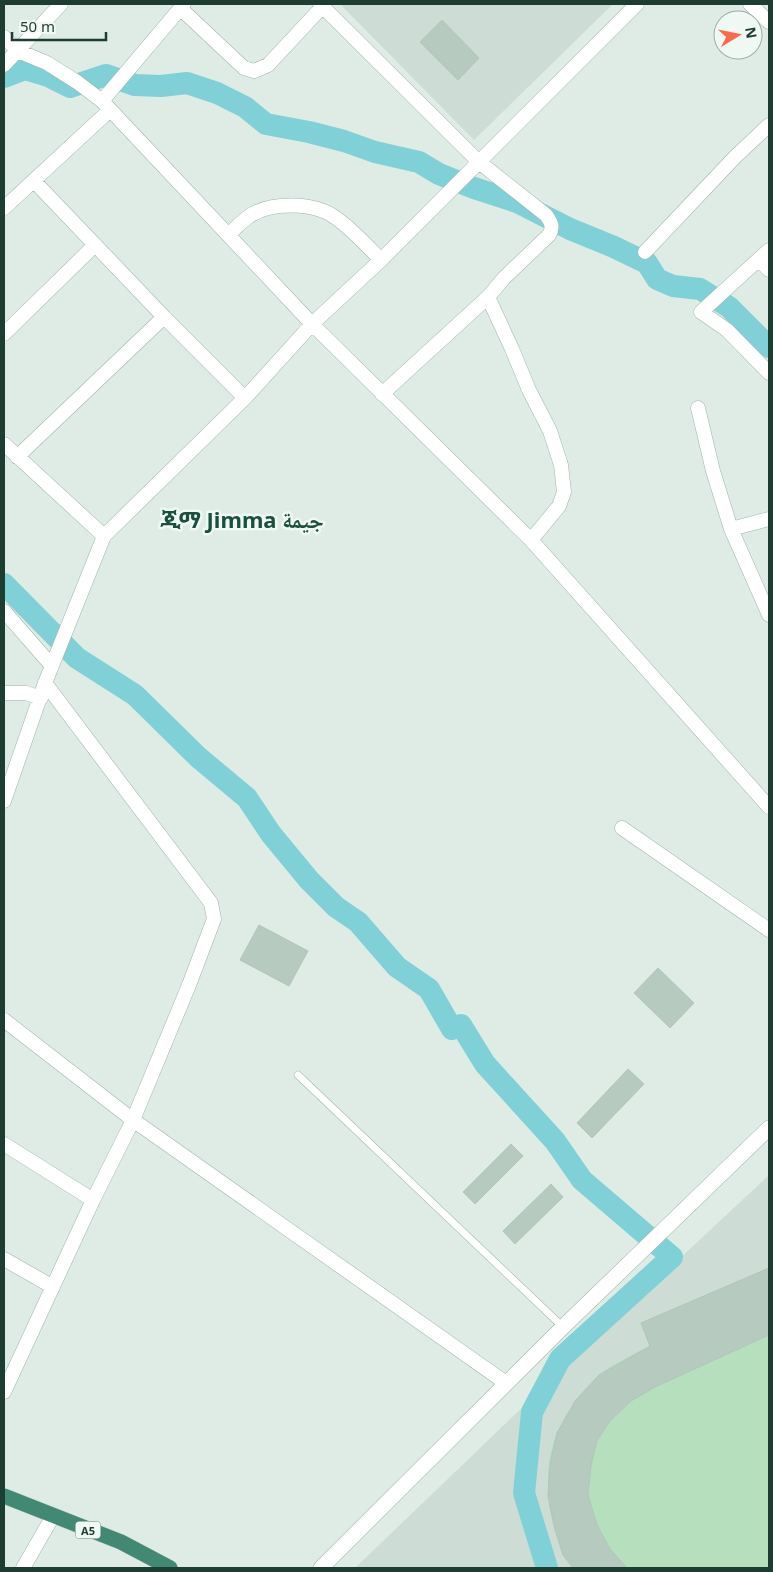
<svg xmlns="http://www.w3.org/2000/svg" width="773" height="1572" font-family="'Noto Sans','Noto Naskh Arabic','Noto Sans Ethiopic',sans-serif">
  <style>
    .built { fill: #cddcd4 }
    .green { fill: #b5dfbd }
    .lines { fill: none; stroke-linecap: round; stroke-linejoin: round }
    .river { stroke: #80d0d7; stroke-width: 22 }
    .building { fill: #b7cac0; stroke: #b0c6bb }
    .service-casing { stroke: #a1b4ac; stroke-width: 8 }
    .minor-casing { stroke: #a1b4ac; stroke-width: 15 }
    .tertiary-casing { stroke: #a1b4ac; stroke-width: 16 }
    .trunk-casing { stroke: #c0c9c6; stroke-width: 16 }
    .service { stroke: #fff; stroke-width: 7 }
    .minor { stroke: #fff; stroke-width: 14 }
    .tertiary { stroke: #fff; stroke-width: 15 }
    .trunk { stroke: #428974; stroke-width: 15 }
    .labels { text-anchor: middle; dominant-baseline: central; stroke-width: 5; stroke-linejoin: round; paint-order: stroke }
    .shield { fill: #eff8f3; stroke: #5d756c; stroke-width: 1 }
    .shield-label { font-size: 11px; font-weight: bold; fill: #1e3d32 }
    .town-label { font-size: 22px; font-weight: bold; fill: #18513f; stroke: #eff8f3 }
  </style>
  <rect width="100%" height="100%" fill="#deece5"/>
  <path class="built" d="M340,4H613L474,140Z
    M769,1175V1568H355L600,1333Z"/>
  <path class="green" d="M769,1268V1568H573C548,1533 540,1473 557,1433C566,1412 581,1393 597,1377C610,1365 634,1354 650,1346L641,1323Z"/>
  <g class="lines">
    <path class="river" d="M4,77L25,69L48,76L70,87L106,75L135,85L161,86L187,83L217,93L245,107L266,124L309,132L344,141L375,152L419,162L439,174L474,188L517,202L570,229L614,247L647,263L657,279L673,286L700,289L729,307L769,347
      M4,584L77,658L135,695L198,757L247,798L271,834L309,880L336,907L358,922L397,967L429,989L452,1029L461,1025L485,1064L555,1141L582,1180L672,1257L560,1359L532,1412L524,1493L547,1568"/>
  </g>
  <path class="building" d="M442,20L479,58L458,80L420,42Z
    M259,925L308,951L289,986L240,960Z
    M658,968L694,1003L670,1028L634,993Z
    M628,1069L644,1084L592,1138L577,1123Z
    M511,1144L523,1156L475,1204L463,1192Z
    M551,1184L563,1197L515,1244L503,1231Z
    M769,1268V1335L655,1387L631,1401L609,1422L597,1441L591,1465L588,1495L597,1525L610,1549L627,1568H573L563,1555L554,1526L548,1496L550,1463L557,1433L575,1401L599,1375L650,1346L641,1323Z"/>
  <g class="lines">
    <defs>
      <path id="service" d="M298,1075L563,1327"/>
      <path id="minor" d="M320,4L479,162L546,215C551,222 554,227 549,235L504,278L488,297L382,394
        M750,4L769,22
        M180,8L244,68L254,71L268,65L323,6
        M4,37L18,51L47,63L77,82L102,101L312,324L531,540L769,807
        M4,65L61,4
        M102,101L184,4
        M34,181L164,317L245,398
        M4,208L110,110
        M228,235C235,229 241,222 248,217C270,201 315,202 336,218C352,229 367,246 381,260
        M769,250L701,312L727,330L769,373
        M645,252L735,157L769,125
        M759,260L769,270
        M488,297L512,349L529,390L550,431L561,465L564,492L559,506L531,540
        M4,334L95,245
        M698,408L713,471L731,529L769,615
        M4,444L104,536
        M17,457L164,317
        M731,529L769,519
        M4,611L52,666
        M4,693H26L41,698
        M4,801L45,683L104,536L245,398L312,324L381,260L637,4
        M622,828L769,930
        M4,1020L133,1120L506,1383
        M4,1144L93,1200
        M4,1259L53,1287
        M4,1392L93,1200L133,1120L189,985L214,919L211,903L45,683
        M23,1568L53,1516"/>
      <path id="tertiary" d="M321,1568L563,1327L769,1128"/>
      <path id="trunk" d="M4,1496L121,1542L170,1568"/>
    </defs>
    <use href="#service" class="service-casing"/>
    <use href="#minor" class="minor-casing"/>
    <use href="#tertiary" class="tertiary-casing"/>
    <use href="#trunk" class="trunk-casing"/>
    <use href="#service" class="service"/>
    <use href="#minor" class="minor"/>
    <use href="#tertiary" class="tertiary"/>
    <use href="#trunk" class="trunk"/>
  </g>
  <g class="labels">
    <rect class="shield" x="75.5" y="1521.5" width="25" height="17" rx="4"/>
    <g class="shield-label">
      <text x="88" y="1530">A5</text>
    </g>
    <g class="town-label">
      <text x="242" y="519">ጂማ Jimma جيمة</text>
    </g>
  </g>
  <rect width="773" height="1572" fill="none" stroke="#1e3d32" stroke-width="10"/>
  <g transform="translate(738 35) rotate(80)"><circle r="24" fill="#eff8f3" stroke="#9bada6"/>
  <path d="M0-4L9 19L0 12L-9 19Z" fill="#ff6949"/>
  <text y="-8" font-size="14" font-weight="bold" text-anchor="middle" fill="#1e3d32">N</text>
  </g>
  <path d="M12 32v8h94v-8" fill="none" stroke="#1e3d32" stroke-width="2.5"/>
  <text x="20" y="32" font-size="15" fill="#1e3d32" stroke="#eff8f3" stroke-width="4" paint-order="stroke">50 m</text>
</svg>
